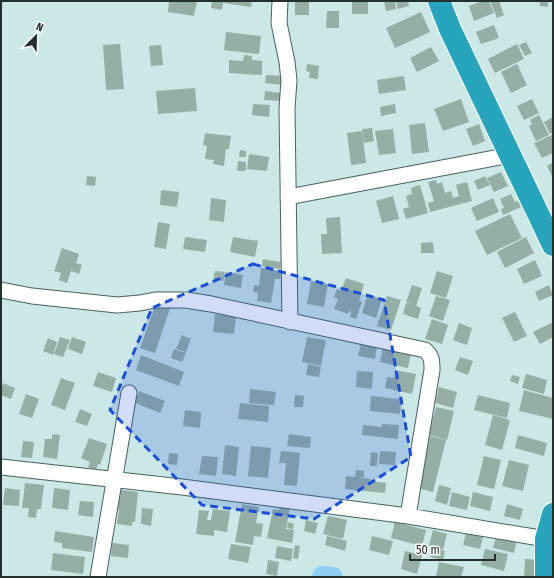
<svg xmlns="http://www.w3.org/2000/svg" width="554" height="578" font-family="'Fira Sans Condensed',sans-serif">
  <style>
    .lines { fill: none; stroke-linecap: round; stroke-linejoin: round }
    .river { stroke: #90d0f7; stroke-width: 20 }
    .building { fill: #95aea6 }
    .minor-casing { stroke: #476160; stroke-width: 17 }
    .highway-casing { stroke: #fff; stroke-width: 24 }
    .minor { stroke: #fff; stroke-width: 15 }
    .highway { stroke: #28a4bd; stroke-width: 22 }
    .marked { fill: #1d4ed8; fill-opacity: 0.2; stroke: #1d4ed8; stroke-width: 3; stroke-dasharray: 8 5; stroke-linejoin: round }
  </style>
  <rect width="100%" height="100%" fill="#cbe8e7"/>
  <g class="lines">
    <path class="river" d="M322,577V576L333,577"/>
  </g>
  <path class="building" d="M169,1H197L194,16L168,12Z
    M212,1H252L251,7L223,3L222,10L211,8Z
    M295,1H309V15H295Z
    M352,1H368V14H352Z
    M395,1L396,9L386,11L384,2Z
    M396,1H408L409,6L398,9Z
    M483,1H489L494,13L474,21L469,6Z
    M490,1H499L504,15L497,18Z
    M540,1H548V7L540,6Z
    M327,11H339V28H326Z
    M421,12L430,32L395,48L386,28Z
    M494,25L499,38L481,44L476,32Z
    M226,32L261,36L259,54L224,50Z
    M526,42L532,53L525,56L519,45Z
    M120,44L124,89L106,90L103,45Z
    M517,44L524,59L495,73L488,59Z
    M161,45L163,65L151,66L149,46Z
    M431,47L439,61L417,72L410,58Z
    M244,55L252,56V60L262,61V75L229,73V60L243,61Z
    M307,64L319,66L318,79L309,78L310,72L306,71Z
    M517,64L527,85L511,93L501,72Z
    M266,75L283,76L282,85L265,83Z
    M404,76L406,90L379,94L377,80Z
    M195,88L197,111L158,114L156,91Z
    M265,91L281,93V101L264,100Z
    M461,99L469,122L443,131L434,109Z
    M532,99L539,113L524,120L517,106Z
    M253,104L270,105L269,117L252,115Z
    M395,104L396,113L381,116L380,107Z
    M539,115L549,135L536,141L529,126L532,124L530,120Z
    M553,117V132L550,134L544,122Z
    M425,123L429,152L412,154L409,125Z
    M479,124L485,141L473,146L466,129Z
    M372,128L374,141L364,143L362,129Z
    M393,129L396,153L379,155L375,131Z
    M362,131L366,163L351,165L347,133Z
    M205,133L231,136L229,149H226L224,166L213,164L214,160L205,159L207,146L203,145Z
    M552,135L553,138V153L542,158L534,143Z
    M240,150L246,151V157H239Z
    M249,154L269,157L267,171L247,169Z
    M238,161L246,162V171H237Z
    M553,162V178L547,166Z
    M501,172L508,186L494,192L487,178Z
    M87,176L96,177L95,186L86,185Z
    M485,176L490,185L478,190L474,181Z
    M436,180L437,184L442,182L445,193L451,191L453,198L459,196L456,185L467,182L472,201L430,212L428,203L434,201L428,182Z
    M420,185L428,213L406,219L403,209L409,207L406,196L412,194L411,188Z
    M161,190L179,192L177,207L160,205Z
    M511,194L515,202L518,201L521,207L503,215L501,209L504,208L500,199Z
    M393,196L399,219L382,223L376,201Z
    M211,198L226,200L224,222L209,220Z
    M493,198L499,212L477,221L471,208Z
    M510,214L522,238L487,255L475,231Z
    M340,217L342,253L322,254L321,234H327L326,218Z
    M158,222L170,224L166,249L154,247Z
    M185,237L207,240L205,252L183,249Z
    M233,237L258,241L255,257L230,252Z
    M526,237L534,253L505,268L497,252Z
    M433,242L434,253H421V243Z
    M62,248L79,254L76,263L82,265L79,274L71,271L67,283L59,280L61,273L54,271Z
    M263,259L281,262L280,269L262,266Z
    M535,260L542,276L524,284L517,269Z
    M261,268L281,271L280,279H275L271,303L257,301L258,293L253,292L254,285L259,286Z
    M215,271L225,272L223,281L213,279Z
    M437,271L453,276L446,298L430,293Z
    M226,272L243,275L241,288L224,285Z
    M346,278L364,284L359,301L362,302L356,319L350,317L351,312L349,311L348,314L334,309L338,299L334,297L337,289L341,291Z
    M311,281L328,284L324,307L307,304Z
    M412,285L422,288L416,306L421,308L418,319L403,314L406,303L412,304L406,302Z
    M549,285L553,295L539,301L535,292Z
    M368,294L382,299L376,318L362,313Z
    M387,296L401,300L391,330L377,326Z
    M436,296L450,300L443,321L429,316Z
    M156,303L170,308L155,353L140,348Z
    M515,312L527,336L514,342L502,318Z
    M215,314L236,317L234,334L213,332Z
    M432,319L448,325L442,344L425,339Z
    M553,322V337L540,344L533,332Z
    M459,323L472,328L467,345L453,340Z
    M182,335L191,339L186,352L176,349Z
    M60,337L70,340L63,357L54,354Z
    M72,337L86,342L82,354L68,349Z
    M307,337L326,340L321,366L302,362Z
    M48,338L57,342L53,355L43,351Z
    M384,342L412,348L408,368L380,362Z
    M361,343L377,346L375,359L358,356Z
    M174,349L186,353L182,362L171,358Z
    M141,355L184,372L179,386L136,370Z
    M460,357L473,361L468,375L455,370Z
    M308,364L321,367L319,377L306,375Z
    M395,370L416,374L412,394L385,388L387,377L394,378Z
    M357,371L373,372L372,389L356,387Z
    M98,372L116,378L112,392L93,386Z
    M526,374L547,380L544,394L522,388Z
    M512,375L520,377L518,384L510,381Z
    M61,378L75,383L65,410L51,405Z
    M3,383L15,388L11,399L1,395V389Z
    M439,387L457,392L453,408L435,403Z
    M250,389L276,392L274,405L249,403Z
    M524,390L553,398V419L519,411Z
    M139,391L165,401L160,413L135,403Z
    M26,394L39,399L32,418L19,414Z
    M295,395L304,396L303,407H294Z
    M478,395L510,403L507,418L474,410Z
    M371,396L401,399L400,414L370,411Z
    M240,403L269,406L268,422L238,419Z
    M436,407L454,411L447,440L429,435Z
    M80,409L92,414L87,426L75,422Z
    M185,410L201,412L200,428L183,426Z
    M493,415L510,420L502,450L485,445Z
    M382,424L399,425L398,439L362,435L363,425L382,427Z
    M52,434L60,435L57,459L43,457L45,439H52Z
    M289,434L311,437L310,448L287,446Z
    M518,435L547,443L544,456L515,448Z
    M430,436L446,440L433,492L417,488Z
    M89,438L107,444L100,465L98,464L96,470L88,467L90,462L81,458Z
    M23,441L34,442L32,458L21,457Z
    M225,445L239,447L236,476L222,474Z
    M251,446L271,448L268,478L248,476Z
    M281,451L300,453L297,486L284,485L286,463H279Z
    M380,451L396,452L395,465L379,464Z
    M371,452L378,453L377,466H370Z
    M169,453L178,454L177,465L168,464Z
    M202,456L218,457L216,476L199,474Z
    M484,456L501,460L494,489L477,485Z
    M509,460L529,465L523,491L502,486Z
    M356,470L364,471V477H358L371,479L370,481L386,483L385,493L345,489L346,476L355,477Z
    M25,483L44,485L41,509H37L36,518L28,517L29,508H22Z
    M439,485L451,488L447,505L435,501Z
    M5,488L20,490L19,506L3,505Z
    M54,488L70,490L68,510L52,508Z
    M121,490L138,492L135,522H132V526L117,524L119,509H113L115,498L120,499Z
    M452,492L470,497L467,510L449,506Z
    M473,492L493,497L490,511L470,506Z
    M80,501L94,502L93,517L78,515Z
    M242,504L259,507L256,523L263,524L261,537L254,536L253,545L235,542Z
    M507,504L523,509L520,520L504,516Z
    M280,505L290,507L286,529L294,530L292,543L267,538L273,509L279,510Z
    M142,508L153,509L151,526L141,524Z
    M213,509L230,511L227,532L214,530V536L196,534L199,510L209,511L207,520H211Z
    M328,516L347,520L343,539L323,534Z
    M306,520L318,523L315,534L304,531Z
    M288,522L294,524L293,529L287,528Z
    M395,522L426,530L422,546L391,538Z
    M433,530L447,534L443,550L437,549L445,551L443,560L430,557L433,547L429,546Z
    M55,531L94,537L92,552L62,548V543L54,542Z
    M466,533L483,537L480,549L463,545Z
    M497,533L517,538L514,553L493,548Z
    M327,536L347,541L345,551L325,545Z
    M372,536L393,541L389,555L369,550Z
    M112,543L129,545L128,558L111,556Z
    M231,544L251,547L248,563L228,559Z
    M295,545L300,546L298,559L293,558Z
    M277,546L293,549L291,561L275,558Z
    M485,549L508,554L504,571L481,565Z
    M405,551L422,555L417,574L401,569Z
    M53,553L85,557L83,574L51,570Z
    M525,559L538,560L537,577H524Z
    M268,560L279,562L277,576L266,574Z
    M439,562L464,567L461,577H436Z"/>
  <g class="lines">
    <defs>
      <path id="minor" d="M280,1L279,23L287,62L289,80L287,109L290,322
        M288,197L510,155
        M1,290L32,296L117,305L140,303L155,300H186L211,304L425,350C432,356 432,361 432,370L408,516
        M1,467L182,487L408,516L546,539
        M98,577L129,393"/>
      <path id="highway" d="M439,1L450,29L553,245
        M546,577V539L553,514"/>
    </defs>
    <use href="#minor" class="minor-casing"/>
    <use href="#highway" class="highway-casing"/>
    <use href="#minor" class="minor"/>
    <use href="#highway" class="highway"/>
  </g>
  <path class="marked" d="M253,264L384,300L411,457L314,519L202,505L110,410L152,308Z"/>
  <rect width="554" height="578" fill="none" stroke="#242f2f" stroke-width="4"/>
  <g transform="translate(36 36) rotate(23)" stroke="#ffffff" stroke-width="3" paint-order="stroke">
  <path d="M0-3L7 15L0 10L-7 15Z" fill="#242f2f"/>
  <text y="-6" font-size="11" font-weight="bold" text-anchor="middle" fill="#242f2f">N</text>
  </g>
  <path d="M410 554v6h85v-6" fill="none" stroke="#242f2f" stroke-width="2"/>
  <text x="416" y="554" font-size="12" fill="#242f2f" stroke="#ffffff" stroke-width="3" paint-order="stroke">50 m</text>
</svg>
